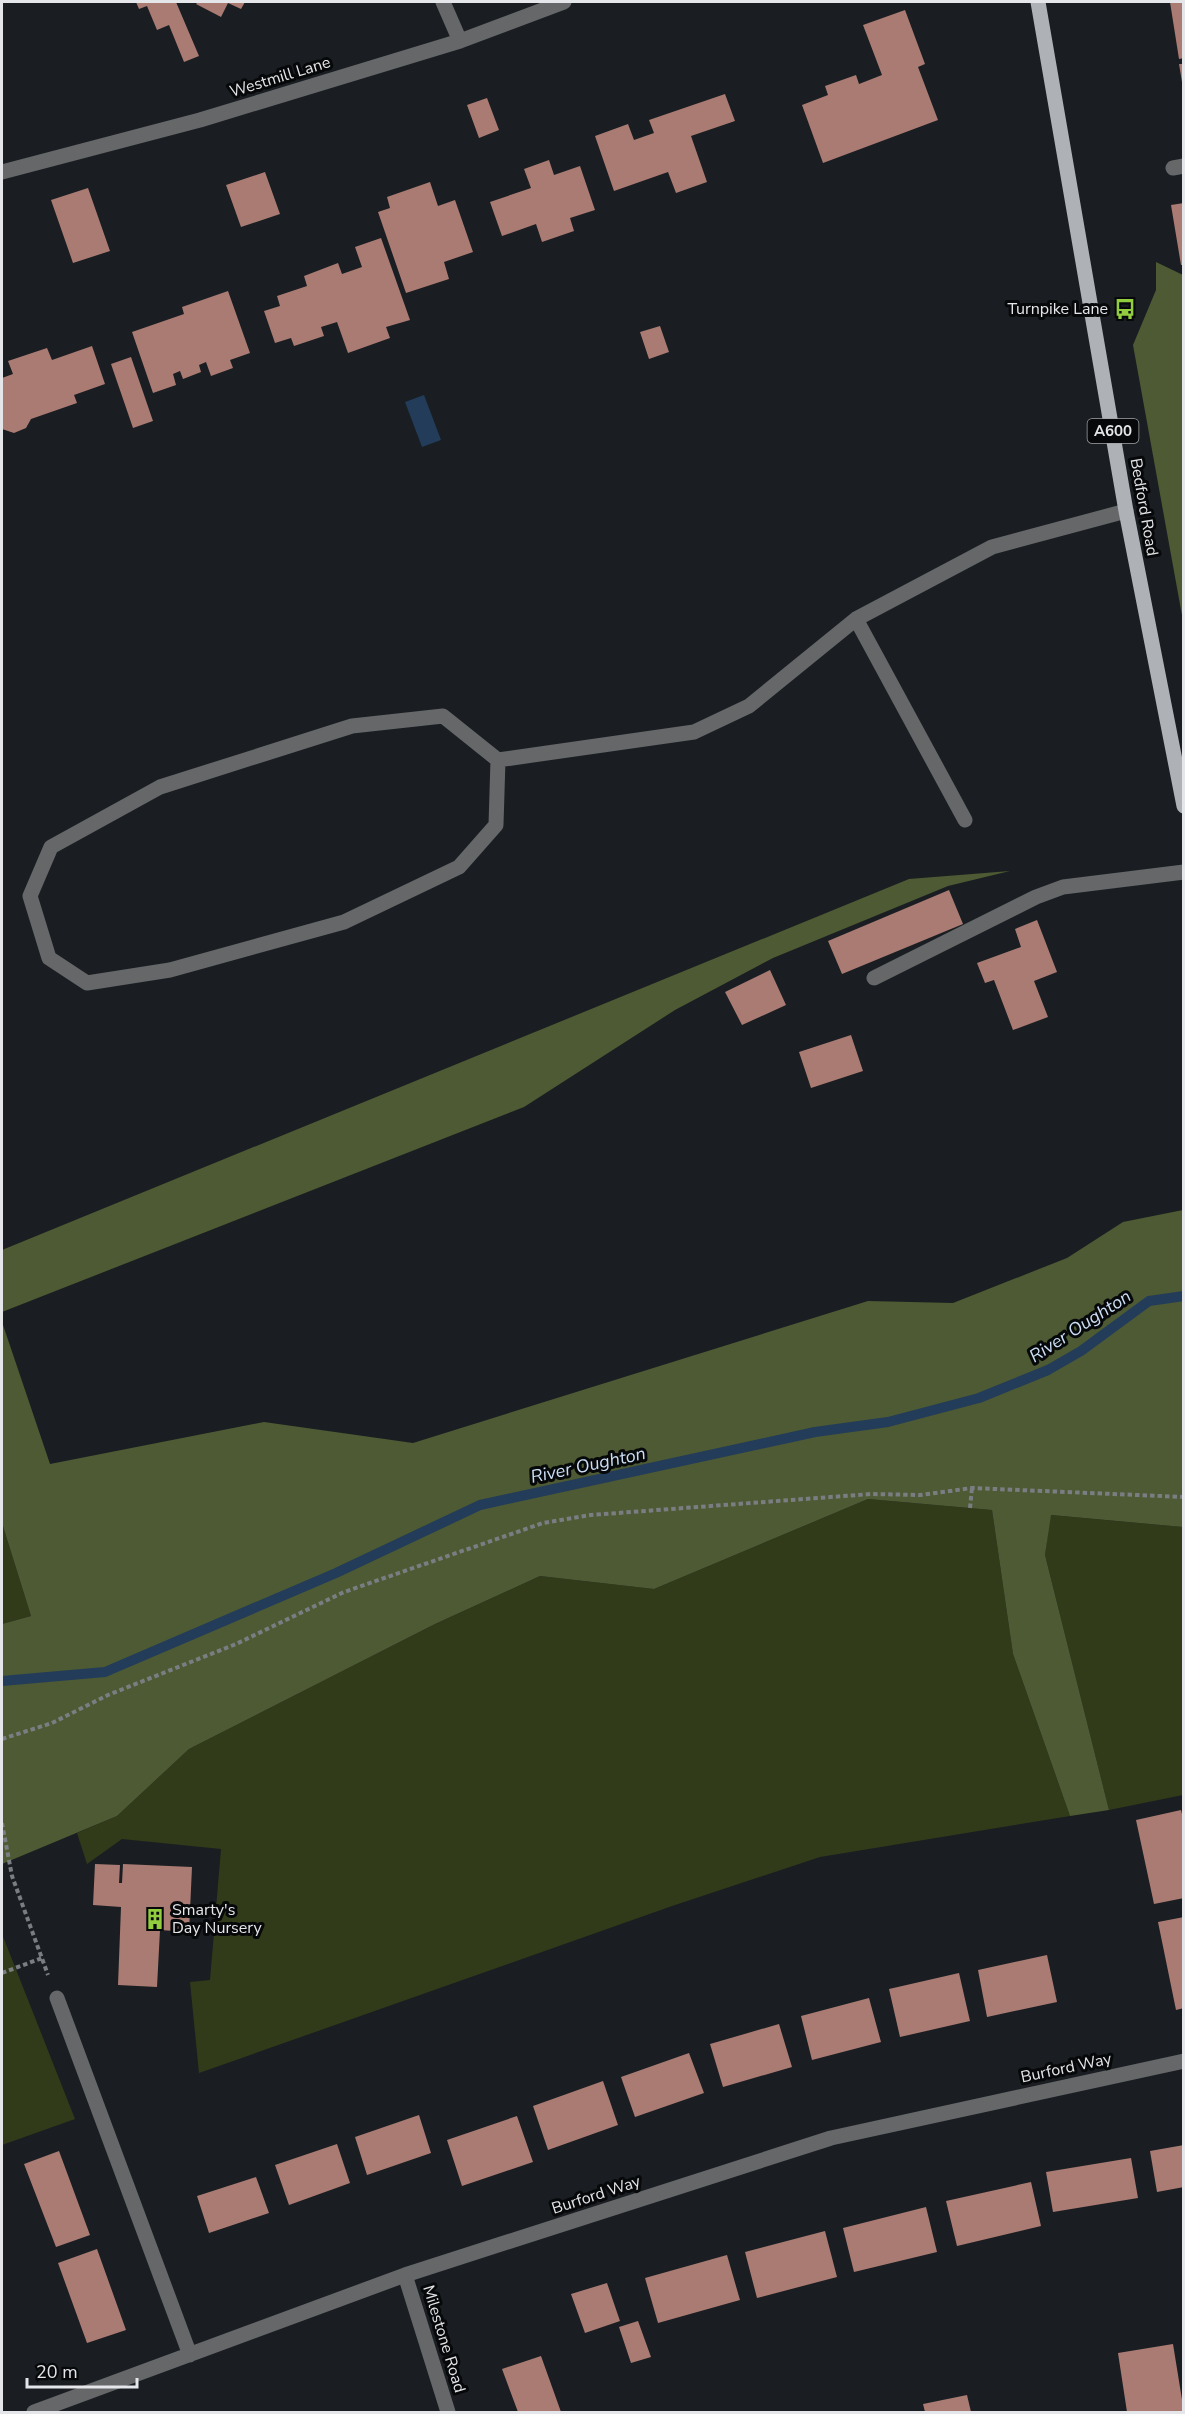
<svg xmlns="http://www.w3.org/2000/svg" width="1185" height="2414" font-family="'Nunito Sans',sans-serif">
  <style>
    .green { fill: #313b19 }
    .forest { fill: #4d5a33 }
    .water { fill: #223c5a }
    .lines { fill: none; stroke-linecap: round; stroke-linejoin: round }
    .stream { stroke: #223c5a; stroke-width: 10 }
    .building { fill: #aa7b73 }
    .path { stroke: #7a7d81; stroke-width: 4; stroke-dasharray: 4.5 3; stroke-linecap: butt }
    .minor { stroke: #656769; stroke-width: 15 }
    .major { stroke: #aeb2b7; stroke-width: 15 }
    .labels { text-anchor: middle; dominant-baseline: central; stroke-width: 6; stroke-linejoin: round; paint-order: stroke }
    .shield { fill: #060809; stroke: #a1a3a6; stroke-width: 1.5 }
    .shield-label { font-size: 15px; font-weight: bold; fill: #e4e6e9 }
    .street-label { font-size: 16px; fill: #e4e6e9; stroke: #060809 }
    .poi-label { font-size: 16px; fill: #e4e6e9; stroke: #060809; text-anchor: end }
    .water-label { font-size: 18px; font-style: italic; fill: #cbdef4; stroke: #060809 }
  </style>
  <rect width="100%" height="100%" fill="#1a1e22"/>
  <path class="green" d="M868,1499L992,1510L1013,1654L1070,1816L820,1857L672,1906L199,2073L190,1982L210,1980L221,1849L122,1839L87,1864L77,1833L117,1816L189,1749L435,1624L540,1576L654,1589Z
    M1050,1515L1183,1527V1795L1109,1810L1045,1555Z
    M2,1523L31,1616L2,1624Z
    M2,1934L75,2119L2,2145Z"/>
  <path class="forest" d="M1156,262L1183,275V621L1133,345L1156,290Z
    M1010,871L948,886L773,958L675,1010L524,1107L2,1312V1250L909,879Z
    M1183,1210V1527L1051,1515L1045,1555L1109,1810L1070,1816L1013,1654L992,1510L868,1499L654,1589L540,1576L435,1624L189,1749L117,1816L2,1864V1624L31,1616L2,1523V1322L50,1464L264,1422L413,1443L868,1301L953,1303L1067,1258L1123,1222Z"/>
  <path class="water" d="M424,395L441,440L422,447L405,402Z"/>
  <g class="lines">
    <path class="stream" d="M2,1681L105,1672L336,1573L480,1505L815,1432L888,1422L979,1398L1048,1370L1081,1351L1149,1301L1184,1296"/>
  </g>
  <path class="building" d="M136,2H176L199,56L184,62L169,25L157,30L147,6L139,9Z
    M198,2H245L241,9L228,3L221,17L196,4Z
    M1170,2H1184V58L1179,59Z
    M905,10L925,64L918,67L938,120L823,163L802,105L828,95L825,86L856,75L859,84L882,75L863,25Z
    M1179,64H1184V82H1182Z
    M725,94L735,121L691,136L707,182L676,193L668,172L614,191L595,136L628,124L634,140L654,133L649,120Z
    M487,98L499,130L479,138L467,105Z
    M549,160L554,175L580,166L595,210L570,218L574,231L542,242L536,224L502,236L490,202L531,188L524,169Z
    M265,172L280,214L241,227L226,185Z
    M430,182L438,206L455,200L473,252L444,262L449,279L406,293L378,212L390,208L387,197Z
    M88,188L110,251L73,263L51,200Z
    M1184,203V265H1181L1171,205Z
    M381,238L410,320L386,327L390,338L348,353L337,322L321,327L324,336L294,346L291,338L275,343L264,311L280,306L277,296L307,286L304,276L338,263L342,274L362,267L355,247Z
    M228,291L250,353L230,360L233,368L211,376L206,362L199,365L201,372L183,379L180,371L173,374L176,385L153,393L132,332L184,314L182,307Z
    M660,326L669,352L649,359L640,332Z
    M92,346L105,384L74,395L77,403L31,419L26,428L14,433L2,429V378L13,374L8,361L47,348L52,360Z
    M131,357L153,421L133,428L111,364Z
    M949,890L963,924L842,974L828,941Z
    M1037,920L1057,972L1034,981L1048,1017L1013,1030L994,980L985,983L977,963L1021,947L1015,929Z
    M770,970L786,1005L742,1025L725,992Z
    M851,1035L863,1071L811,1088L799,1052Z
    M1181,1810L1184,1822V1898L1154,1904L1136,1820Z
    M95,1864L120,1865L119,1883H122L123,1864L192,1867L189,1932L160,1930L157,1987L118,1985L121,1907L93,1905Z
    M1184,1917V2008L1176,2010L1158,1922Z
    M1047,1955L1057,2002L987,2017L978,1970Z
    M959,1973L970,2021L900,2037L889,1989Z
    M869,1998L881,2042L812,2060L801,2016Z
    M779,2024L792,2067L723,2087L710,2044Z
    M689,2053L704,2093L635,2117L621,2077Z
    M603,2081L618,2125L548,2150L533,2106Z
    M419,2115L431,2153L367,2175L355,2137Z
    M517,2116L533,2162L462,2186L447,2140Z
    M337,2144L350,2183L289,2205L275,2165Z
    M1184,2145V2187L1157,2192L1150,2151Z
    M59,2151L90,2235L56,2247L24,2164Z
    M1131,2158L1138,2198L1053,2212L1046,2172Z
    M256,2177L269,2213L209,2233L197,2196Z
    M1031,2182L1041,2226L957,2246L946,2201Z
    M926,2207L937,2252L854,2272L843,2228Z
    M825,2231L837,2277L757,2298L745,2252Z
    M97,2249L126,2330L87,2343L58,2263Z
    M727,2255L740,2300L658,2323L645,2278Z
    M607,2283L620,2321L585,2333L571,2294Z
    M638,2321L651,2357L631,2363L619,2327Z
    M1173,2344L1184,2412H1127L1118,2353Z
    M541,2356L561,2412H518L502,2369Z
    M967,2395L971,2412H925L923,2404Z"/>
  <g class="lines">
    <path class="path" d="M970,1508L972,1488
      M2,1739L52,1723L108,1695L236,1644L344,1592L543,1523L591,1515L871,1494L920,1495L972,1488L1184,1497
      M2,1823L12,1876L48,1975
      M2,1973L42,1958"/>
    <path class="minor" d="M443,2L460,41
      M1173,168L1184,166
      M2,172L200,120L460,41L564,2
      M856,619L965,820
      M443,716L498,760L496,825L459,867L344,922L170,970L87,983L49,958L30,896L51,847L160,787L352,726Z
      M498,760L694,732L749,706L856,619L992,547L1126,511
      M874,978L1036,897L1063,887L1184,872
      M57,1998L190,2355
      M405,2275L448,2412
      M34,2412L405,2275L831,2138L1184,2061"/>
    <path class="major" d="M1038,2L1126,511L1184,806"/>
  </g>
  <defs>
    <symbol id="bus-bare" viewBox="-9 -9 18 18"><path d="M-5-6H5V4H4V6H2V4H-2V6H-4V4H-5ZM-3.5-4V0h7V-4ZM-3.5 1.2v1.5H-2V1.2ZM2 1.2v1.5H3.5V1.2Z" fill="#92cd3f" stroke="#060809" stroke-width="2.5" paint-order="stroke"/></symbol>
    <symbol id="building-bare" viewBox="-9 -9 18 18"><path d="M-4-6H4V6H1V3H-1V6H-4ZM-2.5-4.3h1.7v1.8h-1.7ZM.8-4.3h1.7v1.8H.8ZM-2.5-1h1.7V.8h-1.7ZM.8-1h1.7V.8H.8Z" fill="#92cd3f" stroke="#060809" stroke-width="2.5" paint-order="stroke"/></symbol>
  </defs>
  <g fill-rule="evenodd">
    <use href="#bus-bare" x="1110" y="294" width="30" height="30"/>
    <use href="#building-bare" x="140" y="1904" width="30" height="30"/>
  </g>
  <g class="labels">
    <rect class="shield" x="1087.5" y="419" width="51" height="24" rx="4.5"/>
    <g class="shield-label">
      <text x="1113" y="431">A600</text>
    </g>
    <g class="street-label">
      <text transform="translate(280 77) rotate(-17)">Westmill Lane</text>
      <text transform="translate(1144 507) rotate(80)">Bedford Road</text>
      <text transform="translate(1066 2068) rotate(-12)">Burford Way</text>
      <text transform="translate(596 2195) rotate(-18)">Burford Way</text>
      <text transform="translate(444 2339) rotate(73)">Milestone Road</text>
    </g>
    <g class="poi-label">
      <text x="1108" y="309">Turnpike Lane</text>
      <text x="172" y="1910" text-anchor="start">Smarty's<tspan x="172" dy="18">Day Nursery</tspan></text>
    </g>
    <g class="water-label">
      <text transform="translate(1080 1326) rotate(-33)">River Oughton</text>
      <text transform="translate(588 1465) rotate(-12)">River Oughton</text>
    </g>
  </g>
  <rect width="1185" height="2414" fill="none" stroke="#e4e6e9" stroke-width="6"/>
  <path d="M27 2378v9h110v-9" fill="none" stroke="#e4e6e9" stroke-width="3"/>
  <text x="36" y="2378" font-size="18" fill="#e4e6e9" stroke="#060809" stroke-width="4.5" paint-order="stroke">20 m</text>
</svg>
